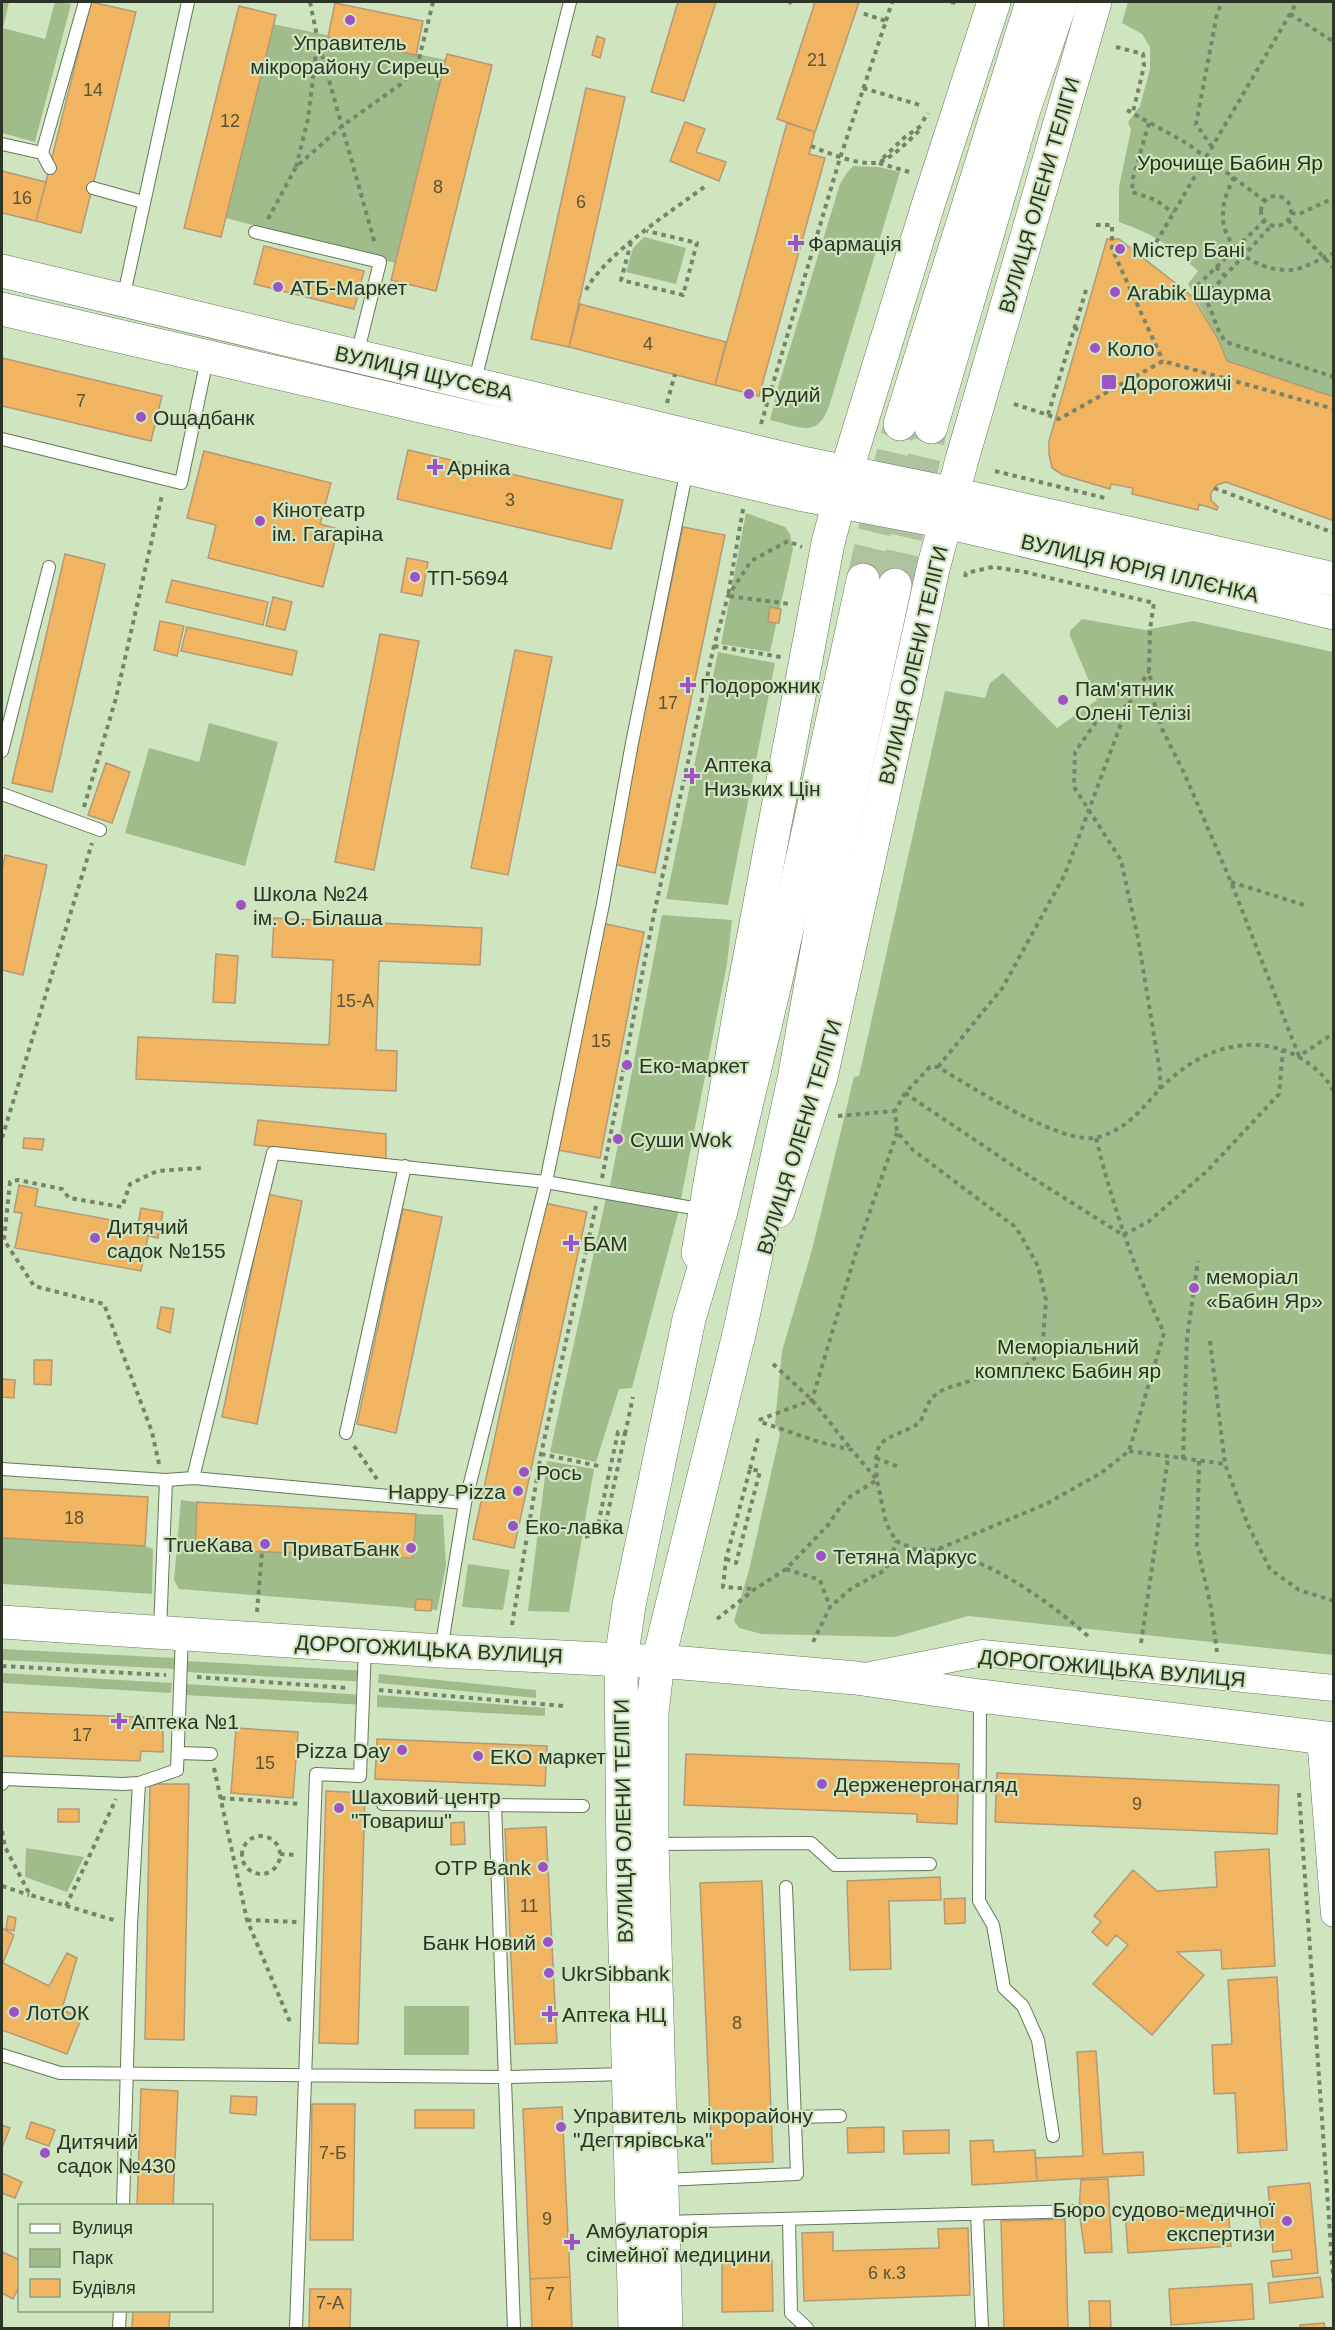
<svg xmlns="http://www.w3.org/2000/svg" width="1335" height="2330" font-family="Helvetica,sans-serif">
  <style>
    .green { fill: #9fbc8a }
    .building { fill: #f1b461; stroke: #b49977; stroke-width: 1.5 }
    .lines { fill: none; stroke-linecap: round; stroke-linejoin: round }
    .primary-tunnel { stroke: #aec2a0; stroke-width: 33; stroke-dasharray: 33 16; stroke-linecap: butt }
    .lane-casing { stroke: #647856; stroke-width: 14 }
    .street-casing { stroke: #647856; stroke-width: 27 }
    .secondary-casing { stroke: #647856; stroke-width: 34 }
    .primary-casing { stroke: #647856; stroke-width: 34 }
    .path { stroke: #75846a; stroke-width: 4; stroke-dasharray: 4.5 4.5; stroke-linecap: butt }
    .lane { stroke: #fff; stroke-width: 12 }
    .street { stroke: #fff; stroke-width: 26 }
    .secondary { stroke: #fff; stroke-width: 33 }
    .primary { stroke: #fff; stroke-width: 33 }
    .poi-dot { fill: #9e53c5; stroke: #cfe5bf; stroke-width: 2 }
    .labels { text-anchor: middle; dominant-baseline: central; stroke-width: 4.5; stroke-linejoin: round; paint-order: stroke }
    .number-label { font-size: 18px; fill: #5c5434 }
    .poi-label { font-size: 21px; fill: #2b3425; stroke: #cfe5bf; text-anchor: start }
    .park-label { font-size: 21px; fill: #233513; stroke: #cfe5bf }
    .street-label { font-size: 21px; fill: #2b3425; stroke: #cfe5bf }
  </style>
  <rect width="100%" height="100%" fill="#cfe5bf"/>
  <path class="green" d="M2,2H9L3,28L45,39L55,2L71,4L35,142L2,133Z
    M1128,2H1333V397L1227,361L1218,339L1188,284L1198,271C1169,245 1156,235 1119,222V187L1131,130L1128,122L1140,106L1150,69V47L1142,34L1122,23Z
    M273,24L446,60L395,263L226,218Z
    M853,166L879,167L900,172L830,403C818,440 801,427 770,420L778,387L840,184L846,174Z
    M644,237L686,248L676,284L626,272L633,248Z
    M746,513L785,527L790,534L793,549L770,652L721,644Z
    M1082,619L1145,630L1193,621L1333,652V1655L968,1616L895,1637L762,1634L739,1628L734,1621L749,1570L780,1434L775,1423L782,1351L812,1250L854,1077L859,1076L945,691L985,698L990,683L1003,673L1057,728L1097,700L1070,636V631Z
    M718,652L775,663L728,905L666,899Z
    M209,723L278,742L245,866L125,833L149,748L199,762Z
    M662,915L732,920L727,964L681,1199L610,1186Z
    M606,1198L679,1210L632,1388L619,1389L596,1462L550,1452Z
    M547,1461L594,1469L569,1612L528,1611Z
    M181,1500L197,1502L195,1549L413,1558L416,1514L443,1515L446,1566L437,1610L179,1589L174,1580Z
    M2,1538L145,1546L153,1549L152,1594L2,1584Z
    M468,1564L510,1570L503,1610L462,1607Z
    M2,1649L175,1658V1669L2,1660Z
    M186,1661L368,1671L367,1682L186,1672Z
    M2,1673L172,1683L171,1693L2,1683Z
    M379,1674L536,1690V1698L378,1683Z
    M184,1684L366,1695L365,1705L184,1695Z
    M377,1695L545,1708V1716L377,1707Z
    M26,1848L84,1857L67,1892L25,1877Z
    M404,2006H469V2055H404Z"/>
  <path class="building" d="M91,2L136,12L81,233L36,221Z
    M678,2H716L684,101L651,92Z
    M815,2H859L815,132L777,119Z
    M335,3L423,21L416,55L328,37Z
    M239,6L276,15L221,237L184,228Z
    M597,36L605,39L600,58L592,55Z
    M447,54L492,65L436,291L391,280Z
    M586,88L625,97L569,347L531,339Z
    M685,122L705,129L696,152L726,162L719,181L670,161Z
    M787,123L815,132L809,154L825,158L759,396L715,385Z
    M2,171L46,182L36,221L2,213Z
    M1107,239H1119L1193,297L1218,339L1227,361L1334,397V521L1226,482L1217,485L1211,493V500L1218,507L1217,510L1199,504L1198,510L1132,494L1133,488L1111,484L1110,489L1063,475L1052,468L1049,454V441Z
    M264,246L364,271L354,309L254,284Z
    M580,304L726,342L715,385L569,347Z
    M2,358L162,396L151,441L2,406Z
    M408,450L623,500L611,549L397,499Z
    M204,451L331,483L320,524L338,529L323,587L208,558L216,525L187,518Z
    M683,527L725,535L655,873L613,864Z
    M65,554L105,564L52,792L12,783Z
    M407,558L428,562L422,596L401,592Z
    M172,580L268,602L263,625L166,602Z
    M273,597L292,602L285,630L266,626Z
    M770,607L781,609L779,623L768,622Z
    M160,621L184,626L177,656L154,650Z
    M187,627L297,651L292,675L181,651Z
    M380,634L419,641L374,870L335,862Z
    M515,650L552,657L508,875L471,868Z
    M106,763L130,772L112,823L88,815Z
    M5,855L47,865L23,975L2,970V872Z
    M274,918L482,928L480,965L379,961L376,1050L397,1051L396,1091L136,1079L138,1037L329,1045L333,960L272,957Z
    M601,923L644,932L600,1158L558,1150Z
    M216,954L238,956L235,1003L213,1002Z
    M258,1120L386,1134V1159L254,1145Z
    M24,1138L44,1139L42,1150L23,1148Z
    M19,1185L38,1189L35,1206L138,1225L141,1208L163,1212L158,1238L148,1236L141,1271L15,1248L22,1213L14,1212Z
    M267,1194L302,1201L257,1424L222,1417Z
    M545,1203L587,1212L514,1548L473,1539Z
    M403,1209L442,1217L396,1433L357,1424Z
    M161,1307L174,1309L170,1333L157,1328Z
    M34,1360H52L51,1385L34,1384Z
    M2,1379L15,1380L14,1398L2,1397Z
    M2,1489L148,1497L145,1546L2,1538Z
    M197,1502L416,1514L413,1558L195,1549Z
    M416,1599L432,1600L431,1611L415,1610Z
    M2,1712L163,1718V1752L141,1751L140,1761L2,1756Z
    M236,1728L298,1732L293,1798L231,1793Z
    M377,1739L547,1746L545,1786L375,1779Z
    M686,1754L959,1764L957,1824L917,1822V1814L684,1805Z
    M997,1773L1279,1785L1277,1834L995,1822Z
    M150,1784H189L184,2040L145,2039Z
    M326,1791L365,1793L358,2044L319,2043Z
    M58,1809H79V1822H58Z
    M464,1822L465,1844L451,1845V1823Z
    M546,1827L557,2043L515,2044L505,1829Z
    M1269,1849L1275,1966L1222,1969L1221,1950L1177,1952L1204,1975L1152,2035L1093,1984L1128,1945L1116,1935L1107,1946L1092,1932L1101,1922L1094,1916L1133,1870L1157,1891L1217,1887L1215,1852Z
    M940,1877L941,1900L889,1901L891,1969L850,1970L847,1881Z
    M762,1881L773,2162L712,2164L700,1883Z
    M965,1898V1923L945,1924L944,1899Z
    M8,1916L16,1918L14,1931L6,1929Z
    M2,1928L14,1935L3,1963L49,1986L67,1953L77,1958L62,2009L81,2019L67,2054L2,2030Z
    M1277,1977L1287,2150L1238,2153L1235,2093L1214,2094L1212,2045L1232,2044L1228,1980Z
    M1096,2051L1103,2154L1143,2152L1144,2175L1037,2181L1035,2158L1083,2156L1077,2052Z
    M141,2089L178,2091L173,2206H137Z
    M231,2096L257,2097L256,2115L230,2113Z
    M312,2104H355L353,2240H310Z
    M562,2107L570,2277L530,2279L523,2109Z
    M415,2110H474V2128H415Z
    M31,2122L55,2130L49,2146L26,2138Z
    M2,2125L10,2128L3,2145L2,2144Z
    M884,2127V2152L848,2153L847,2128Z
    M949,2130V2153L904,2154L903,2131Z
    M993,2140L994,2152L1035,2150L1037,2181L972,2185L970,2141Z
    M2,2173L22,2182L15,2198L2,2193Z
    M1108,2179L1112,2252L1085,2253L1079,2211L1081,2180Z
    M1310,2183L1318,2273L1273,2277L1271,2261L1292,2259L1291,2250L1273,2252L1271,2230L1261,2231L1259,2213L1270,2211L1268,2187Z
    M1228,2204L1231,2246L1128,2253L1125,2211Z
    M1065,2219L1068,2328H1004L1001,2221Z
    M968,2228L970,2295L804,2301L802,2233L833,2232V2251L939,2248L938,2229Z
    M2,2252L20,2260V2285L13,2299L2,2293Z
    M772,2260L773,2311L722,2312V2261Z
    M570,2277L572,2328H532L530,2279Z
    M1320,2277L1323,2297L1270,2303L1268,2283Z
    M1252,2284L1254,2319L1171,2325L1169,2289Z
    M310,2289H351L350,2328H309Z
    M1089,2301H1110L1111,2328H1090Z
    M133,2310H170L169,2328H132Z
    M1324,2323L1325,2328H1300V2325Z"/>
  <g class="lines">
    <path class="primary-tunnel" d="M863,580L900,424
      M895,585L931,427"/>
    <defs>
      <path id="lane" d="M2,144L42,153L50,168
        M42,153L85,2
        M93,188L143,202
        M255,232L380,262L357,355
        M123,299L188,2
        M474,384L570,2
        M2,439L181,483L207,359
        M2,751L49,567
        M2,794L100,830
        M346,1433L405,1166
        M2,1469L166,1480L193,1478L465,1503
        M193,1478L273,1153L546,1182L704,1210
        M160,1631L166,1480
        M441,1650L465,1503L546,1182L603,904L632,743L687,469
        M980,1698L979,1901L993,1925L1004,1988L1023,2006L1038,2040L1053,2136
        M178,1753L211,1754
        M2,1784L5,1779L123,1784L139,1783L177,1770L182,1635
        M383,1804L583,1806
        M495,1805L514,2328
        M653,1844L811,1843L835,1865L930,1864
        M2,2055L60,2073L504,2077L628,2074
        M795,2117L840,2116
        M663,2180L797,2174L786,1887
        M123,2206L131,1925L139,1783
        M977,2214L982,2328
        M789,2219L791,2313L807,2328
        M664,2222L1079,2211
        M119,2328L120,2310
        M296,2328L316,1774L360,1776L365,1647"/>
      <path id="street" d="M870,1675L982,1653L1334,1688
        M1320,1737L1334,1914"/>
      <path id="secondary" d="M2,271L807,464L953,494L1334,579
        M2,309L688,468L799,494L946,522L1334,613
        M778,1211L821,1077L933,569L961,463L1095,2
        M698,1253L742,998L828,543L852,453L929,202L994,2
        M2,1622L441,1651L683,1663L856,1678L980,1696L1334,1739"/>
      <path id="primary" d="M900,424L1032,2
        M931,427L1024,109L1061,2
        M635,2328L623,1867L621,1660L629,1605L689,1319L721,1211L775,984L863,580
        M666,2328L652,1844V1712L658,1662L740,1330L795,1074L821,928L895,585"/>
    </defs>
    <use href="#lane" class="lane-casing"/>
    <use href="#street" class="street-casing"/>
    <use href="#secondary" class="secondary-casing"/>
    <use href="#primary" class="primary-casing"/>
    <path class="path" d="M310,2L318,41L375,244
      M951,2L957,3
      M789,4L790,2
      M1290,14L1334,42
      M886,21L892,2
      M1116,47L1143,54L1144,66L1133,112
      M863,88L923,106
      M1127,110L1188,144L1265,201
      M923,121L928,113
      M1149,123L1133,178L1132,192L1156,200L1173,213
      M811,146C828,153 861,167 879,162C894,157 909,140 920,130
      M1212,147L1196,124L1217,14L1222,2
      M883,158L905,137L921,126
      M879,163L909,172
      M296,167L308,119L317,45
      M1234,177C1229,188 1223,200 1223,213C1221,248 1257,271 1290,270C1305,269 1319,259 1334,253
      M1261 211a15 15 0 1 1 30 0a15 15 0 1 1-30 0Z
      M1291,213L1299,214L1334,198
      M268,219L296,167L342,126L401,84L417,67L433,2
      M1265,220L1195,288C1216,306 1211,324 1226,342L1334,377
      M1288,220L1334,268
      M1096,225H1112V249L1163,361
      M631,242L621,280L683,295L697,243L647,231
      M1147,258L1297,2
      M1216,267L1225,276
      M586,290C606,253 672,211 707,185
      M1205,297L1272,225
      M1074,328L1082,331
      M667,403L675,374
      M1014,404L1048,415L1087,287
      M1048,415L1059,419L1163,361L1334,409
      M761,424L840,158L886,21L862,13
      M995,471L1105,498
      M1214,488L1334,533
      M743,509L728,596L790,604
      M965,577L966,573L993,567L1025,572L1154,603L1150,629L1149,670L1155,706L1162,729L1185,775L1231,882L1299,1056L1334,1033
      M714,646L781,657
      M1128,705L1096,722L1075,752L1074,787L1121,860L1138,938L1160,1072V1089
      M84,807L116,698L162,495
      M1231,882L1304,905
      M938,1067L1003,987L1065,874L1128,705L1149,671
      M905,1093L1015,1167L1123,1235L1148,1222L1207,1171L1279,1094L1283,1050
      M838,1116L895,1111
      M2,1138L92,843
      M1096,1138C1113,1207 1134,1268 1164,1333L1129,1451L1101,1473L1046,1504L936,1550L914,1549L896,1541L886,1523L877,1480L876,1458L879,1446L886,1439L915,1426L921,1420L931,1398L944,1389L983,1377L1022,1369L1038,1355L1043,1340L1046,1300L1038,1266L1020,1234L1014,1226L913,1150L897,1132L895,1111L905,1093L930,1067H938C970,1086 1058,1143 1094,1138C1123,1133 1141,1110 1159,1090C1192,1055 1238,1034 1286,1051C1304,1058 1325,1073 1334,1092
      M602,1178L655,909L714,646L728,596L751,561L788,541L802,547
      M1210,1341L1225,1464L1248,1525L1270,1569L1299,1590L1334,1601
      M773,1364L812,1400L851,1449
      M759,1420L812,1400L856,1252L897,1133
      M625,1434L633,1397
      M354,1446L377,1479
      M1129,1451L1225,1464
      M541,1454L599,1466
      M876,1458L899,1467
      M1183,1459L1187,1338L1198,1261
      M1199,1461L1197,1546L1211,1607L1217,1652
      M159,1464L152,1432L104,1304L34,1286L4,1240L10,1182L18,1180L62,1189L69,1198L122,1207L130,1184L157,1171L202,1168
      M750,1469L759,1434
      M585,1537L604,1531L625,1434L618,1432L596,1534
      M937,1550C950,1554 964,1557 977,1562C1018,1580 1055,1607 1088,1636
      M726,1559L736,1563L760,1471L750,1469L726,1559L723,1587L755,1589
      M786,1569L820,1580L830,1607
      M257,1612L262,1552
      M717,1619L755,1589L786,1569L828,1525L841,1506L851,1496L877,1480L852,1450L819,1442L758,1421
      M512,1625L541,1454L596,1206
      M813,1642L830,1607L852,1588L885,1570L891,1560L896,1541
      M1141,1643L1168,1458
      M2,1666L166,1675
      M197,1677L348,1688
      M379,1690L564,1706
      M214,1768L247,1920L290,2022
      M1299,1793L1334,2290
      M221,1798L301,1804
      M2,1831L5,1847L30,1895L117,1921
      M242 1855a19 19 0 1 1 38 0a19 19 0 1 1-38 0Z
      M280,1854L297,1855
      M2,1886L29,1895
      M66,1906L116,1799
      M247,1920L297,1922"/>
    <use href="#lane" class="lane"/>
    <use href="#street" class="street"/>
    <use href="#secondary" class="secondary"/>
    <use href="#primary" class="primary"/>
  </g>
  <g class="poi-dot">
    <circle cx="350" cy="20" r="6"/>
    <path d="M793 234h6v6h6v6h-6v6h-6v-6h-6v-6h6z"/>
    <circle cx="1120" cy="249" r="6"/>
    <circle cx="278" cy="287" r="6"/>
    <circle cx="1115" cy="292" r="6"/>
    <circle cx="1095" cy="348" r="6"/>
    <rect x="1101" y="374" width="16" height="16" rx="3"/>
    <circle cx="749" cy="394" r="6"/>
    <circle cx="141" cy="417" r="6"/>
    <path d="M432 458h6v6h6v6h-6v6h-6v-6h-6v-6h6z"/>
    <circle cx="260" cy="521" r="6"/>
    <circle cx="415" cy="577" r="6"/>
    <path d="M685 676h6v6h6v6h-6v6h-6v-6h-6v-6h6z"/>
    <circle cx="1063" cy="700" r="6"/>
    <path d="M689 767h6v6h6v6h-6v6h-6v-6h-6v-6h6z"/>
    <circle cx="241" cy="905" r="6"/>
    <circle cx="627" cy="1065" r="6"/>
    <circle cx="618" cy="1139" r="6"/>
    <circle cx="95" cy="1238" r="6"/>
    <path d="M568 1234h6v6h6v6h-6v6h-6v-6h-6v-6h6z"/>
    <circle cx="1194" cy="1288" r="6"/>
    <circle cx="524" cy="1472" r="6"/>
    <circle cx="518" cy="1491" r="6"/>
    <circle cx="513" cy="1526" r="6"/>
    <circle cx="265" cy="1544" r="6"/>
    <circle cx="411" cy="1548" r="6"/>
    <circle cx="821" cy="1556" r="6"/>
    <path d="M116 1712h6v6h6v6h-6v6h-6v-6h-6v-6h6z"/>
    <circle cx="402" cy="1750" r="6"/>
    <circle cx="478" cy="1756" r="6"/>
    <circle cx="822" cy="1784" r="6"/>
    <circle cx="339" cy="1808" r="6"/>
    <circle cx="543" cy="1867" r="6"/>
    <circle cx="548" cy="1942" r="6"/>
    <circle cx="549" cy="1973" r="6"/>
    <circle cx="14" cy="2012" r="6"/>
    <path d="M547 2005h6v6h6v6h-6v6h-6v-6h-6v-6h6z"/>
    <circle cx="561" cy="2127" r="6"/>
    <circle cx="45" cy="2153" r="6"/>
    <circle cx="1287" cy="2221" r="6"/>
    <path d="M569 2233h6v6h6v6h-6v6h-6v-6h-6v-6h6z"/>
  </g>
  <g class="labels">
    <g class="number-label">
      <text x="817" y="60">21</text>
      <text x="93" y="90">14</text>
      <text x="230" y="121">12</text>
      <text x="438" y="187">8</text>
      <text x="22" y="198">16</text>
      <text x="581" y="202">6</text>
      <text x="648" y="344">4</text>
      <text x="81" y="401">7</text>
      <text x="510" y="500">3</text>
      <text x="668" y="703">17</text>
      <text x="355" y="1001">15-А</text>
      <text x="601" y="1041">15</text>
      <text x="74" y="1518">18</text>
      <text x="82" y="1735">17</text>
      <text x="265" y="1763">15</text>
      <text x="1137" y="1804">9</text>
      <text x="529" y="1906">11</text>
      <text x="737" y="2023">8</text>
      <text x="333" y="2153">7-Б</text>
      <text x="547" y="2219">9</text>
      <text x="887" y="2273">6 к.3</text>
      <text x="550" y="2294">7</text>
      <text x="330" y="2303">7-А</text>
    </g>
    <g class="poi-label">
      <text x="350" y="42" text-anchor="middle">Управитель<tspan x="350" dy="24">мікрорайону Сирець</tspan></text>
      <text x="808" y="243">Фармація</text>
      <text x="1132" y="249">Містер Бані</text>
      <text x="290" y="287">АТБ-Маркет</text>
      <text x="1127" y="292">Arabik Шаурма</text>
      <text x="1107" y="348">Коло</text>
      <text x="1122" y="382">Дорогожичі</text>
      <text x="761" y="394">Рудий</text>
      <text x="153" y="417">Ощадбанк</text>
      <text x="447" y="467">Арніка</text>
      <text x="272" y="509">Кінотеатр<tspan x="272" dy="24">ім. Гагаріна</tspan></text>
      <text x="427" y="577">ТП-5694</text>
      <text x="700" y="685">Подорожник</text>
      <text x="1075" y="688">Пам'ятник<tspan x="1075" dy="24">Олені Телізі</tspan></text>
      <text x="704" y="764">Аптека<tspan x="704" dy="24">Низьких Цін</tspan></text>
      <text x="253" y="893">Школа №24<tspan x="253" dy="24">ім. О. Білаша</tspan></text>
      <text x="639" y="1065">Еко-маркет</text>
      <text x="630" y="1139">Суши Wok</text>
      <text x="107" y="1226">Дитячий<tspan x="107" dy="24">садок №155</tspan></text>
      <text x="583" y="1243">БАМ</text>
      <text x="1206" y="1276">меморіал<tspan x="1206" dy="24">«Бабин Яр»</tspan></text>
      <text x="536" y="1472">Рось</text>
      <text x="506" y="1491" text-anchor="end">Happy Pizza</text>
      <text x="525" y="1526">Еко-лавка</text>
      <text x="253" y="1544" text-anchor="end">TrueКава</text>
      <text x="399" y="1548" text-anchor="end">ПриватБанк</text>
      <text x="833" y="1556">Тетяна Маркус</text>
      <text x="131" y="1721">Аптека №1</text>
      <text x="390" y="1750" text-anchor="end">Pizza Day</text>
      <text x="490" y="1756">ЕКО маркет</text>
      <text x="834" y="1784">Держенергонагляд</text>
      <text x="351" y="1796">Шаховий центр<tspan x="351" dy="24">"Товариш"</tspan></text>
      <text x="531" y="1867" text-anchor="end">OTP Bank</text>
      <text x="536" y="1942" text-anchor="end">Банк Новий</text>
      <text x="561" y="1973">UkrSibbank</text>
      <text x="26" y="2012">ЛотОК</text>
      <text x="562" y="2014">Аптека НЦ</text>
      <text x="573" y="2115">Управитель мікрорайону<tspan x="573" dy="24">"Дегтярівська"</tspan></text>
      <text x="57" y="2141">Дитячий<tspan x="57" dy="24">садок №430</tspan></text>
      <text x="1275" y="2209" text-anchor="end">Бюро судово-медичної<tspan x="1275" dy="24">експертизи</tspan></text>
      <text x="586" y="2230">Амбулаторія<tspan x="586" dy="24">сімейної медицини</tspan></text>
    </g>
    <g class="park-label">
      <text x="1230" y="162">Урочище Бабин Яр</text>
      <text x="1068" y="1346">Меморіальний<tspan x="1068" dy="24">комплекс Бабин яр</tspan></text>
    </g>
    <g class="street-label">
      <text transform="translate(1039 195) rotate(-74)">ВУЛИЦЯ ОЛЕНИ ТЕЛІГИ</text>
      <text transform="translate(424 373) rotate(13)">ВУЛИЦЯ ЩУСЄВА</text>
      <text transform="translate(1140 568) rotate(13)">ВУЛИЦЯ ЮРІЯ ІЛЛЄНКА</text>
      <text transform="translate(913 665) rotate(-77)">ВУЛИЦЯ ОЛЕНИ ТЕЛІГИ</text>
      <text transform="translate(799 1137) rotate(-73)">ВУЛИЦЯ ОЛЕНИ ТЕЛІГИ</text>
      <text transform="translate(429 1649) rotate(3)">ДОРОГОЖИЦЬКА ВУЛИЦЯ</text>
      <text transform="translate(1112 1668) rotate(5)">ДОРОГОЖИЦЬКА ВУЛИЦЯ</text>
      <text transform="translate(623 1821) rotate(-91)">ВУЛИЦЯ ОЛЕНИ ТЕЛІГИ</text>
    </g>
  </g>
  <rect width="1335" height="2330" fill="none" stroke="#2b3425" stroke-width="6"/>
  <rect x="18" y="2204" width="195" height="108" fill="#cfe5bf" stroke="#8d9e81" stroke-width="1.5"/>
  <rect x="30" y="2224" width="30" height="9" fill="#ffffff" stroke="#8d9e81" stroke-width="1.5"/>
  <text x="72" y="2234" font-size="18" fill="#2b3425">Вулиця</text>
  <rect x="30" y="2249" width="30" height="18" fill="#9fbc8a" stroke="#8d9e81" stroke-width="1.5"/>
  <text x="72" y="2264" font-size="18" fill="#2b3425">Парк</text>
  <rect x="30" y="2279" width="30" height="18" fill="#f1b461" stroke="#8d9e81" stroke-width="1.5"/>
  <text x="72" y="2294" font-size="18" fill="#2b3425">Будівля</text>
</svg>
